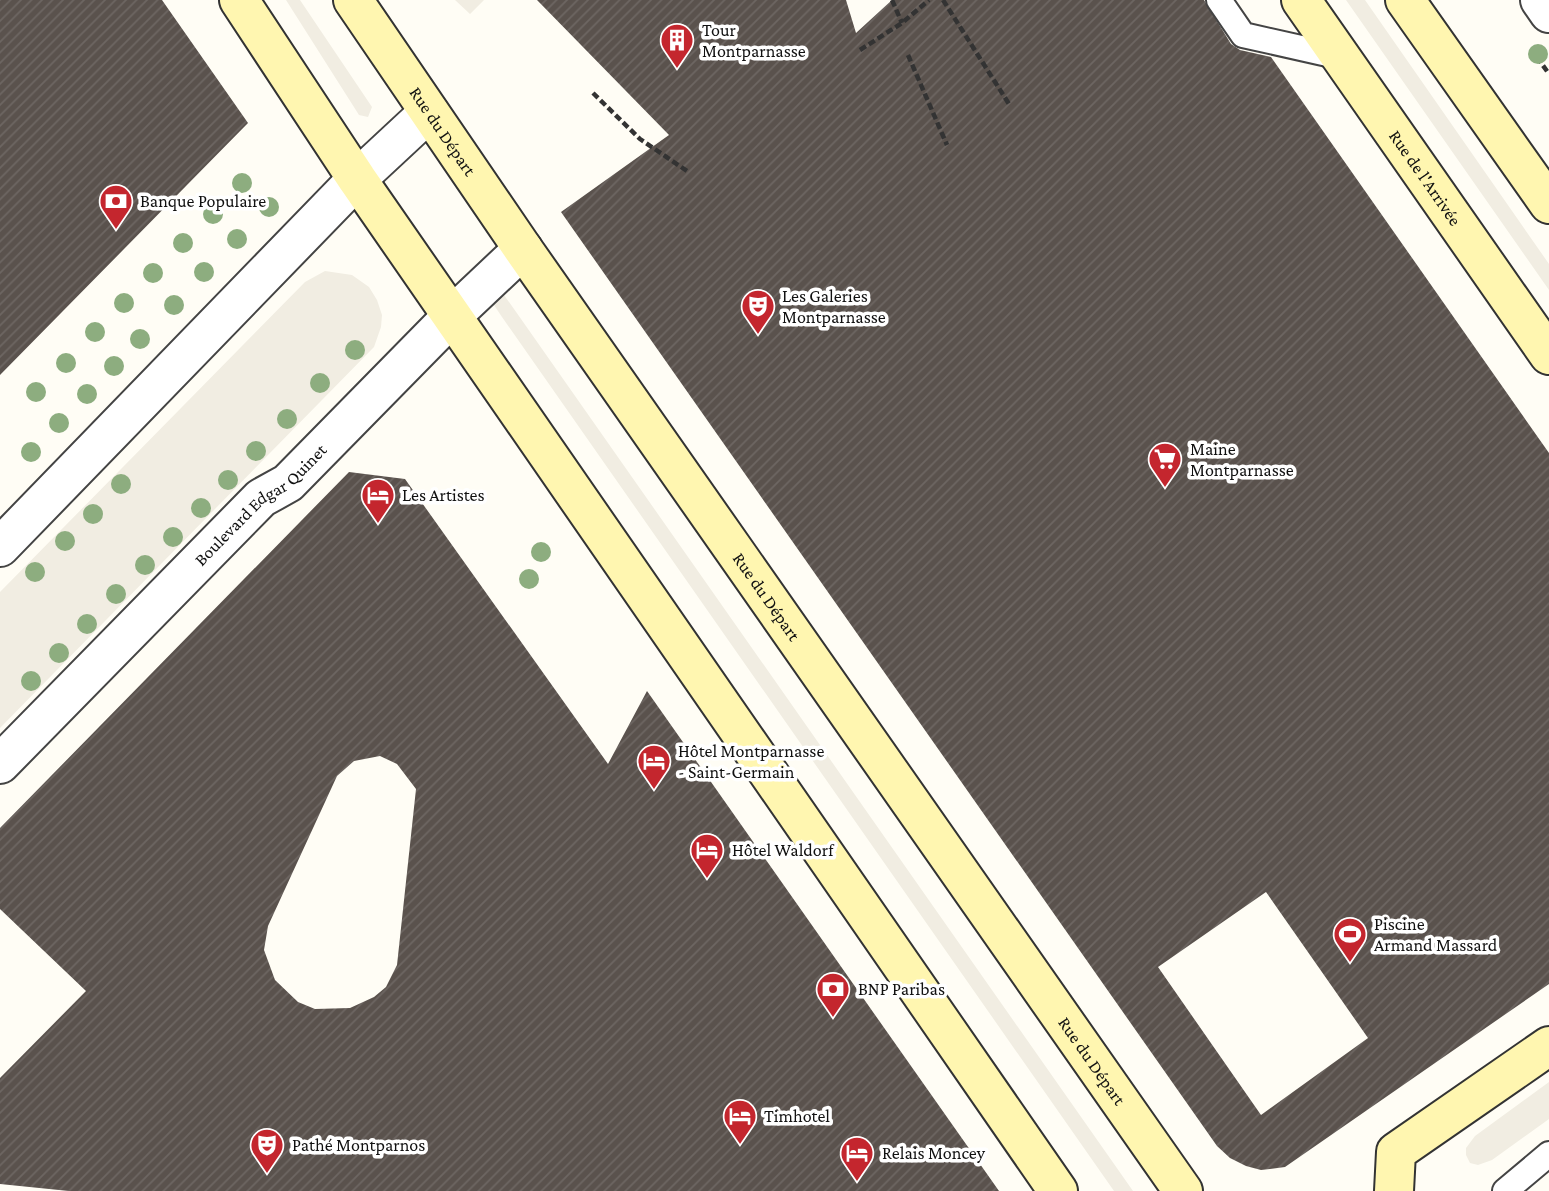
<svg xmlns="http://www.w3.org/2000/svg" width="1549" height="1191" font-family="'Crimson Pro',serif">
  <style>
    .plaza { fill: #f1ede2 }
    .building { fill: url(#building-hatch); fill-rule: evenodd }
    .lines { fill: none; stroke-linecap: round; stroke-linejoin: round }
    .service-casing { stroke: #444; stroke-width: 28 }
    .minor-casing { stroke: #444; stroke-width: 42 }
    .tertiary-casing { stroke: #444; stroke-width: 42 }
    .secondary-casing { stroke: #333; stroke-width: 42 }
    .path { stroke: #333; stroke-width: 4.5; stroke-dasharray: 7 3.5; stroke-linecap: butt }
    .service { stroke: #fff; stroke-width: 24 }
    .minor { stroke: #fff; stroke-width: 38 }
    .tertiary { stroke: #fff; stroke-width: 38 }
    .secondary { stroke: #fff6b0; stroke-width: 38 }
    .tree { fill: #8dad7f }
    .labels { text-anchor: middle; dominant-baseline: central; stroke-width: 7; stroke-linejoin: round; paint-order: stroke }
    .poi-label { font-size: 18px; fill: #111; stroke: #fff; text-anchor: start }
    .street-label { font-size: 18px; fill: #111; stroke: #fff }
  </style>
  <defs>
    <pattern id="building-hatch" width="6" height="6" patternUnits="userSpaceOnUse" patternTransform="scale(1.75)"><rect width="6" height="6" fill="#5a524d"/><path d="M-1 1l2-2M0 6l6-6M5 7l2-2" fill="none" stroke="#6d6662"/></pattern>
  </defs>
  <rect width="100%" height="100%" fill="#fffdf5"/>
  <path class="plaza" d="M286,0H300L372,107L368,117L359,115Z
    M455,0H484L470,14Z
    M1346,0H1365L1549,264V290Z
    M325,271L352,275L369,287L377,300L382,315L381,327L374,347L0,728V592L305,282Z
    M498,294L504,295L514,309L1133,1191H1114L502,317L492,302Z
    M1549,1082V1119L1492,1160L1478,1165L1470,1163L1466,1155V1148L1475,1136Z"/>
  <path class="building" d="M0,0H162L248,123L0,375Z
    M537,0H846L856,33L892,0H1204L1231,44L1240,50L1271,57L1549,453V984L1285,1167L1261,1170L1246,1166L1230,1158L1217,1146L561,212L669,135ZM1266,892L1368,1038L1261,1115L1158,967Z
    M349,472L405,479L608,764L647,691L999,1191H69L0,1184V1078L86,991L0,909V828ZM380,756L397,764L416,789L397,965L386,987L374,997L350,1008L315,1009L298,1002L275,980L264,950L268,926L337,776L354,761Z"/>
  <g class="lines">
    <defs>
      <path id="service" d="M1219,0L1243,35L1341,57
        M1505,1191L1549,1154"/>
      <path id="minor" d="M1540,0L1549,13"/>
      <g id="tertiary">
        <path d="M0,547L357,179L429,112"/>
        <path id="s1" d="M0,764L261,498L288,483L453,315L523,249"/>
      </g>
      <g id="secondary">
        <path d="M239,0L357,179L1058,1191"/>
        <path id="s2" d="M353,0L523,249L1183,1191"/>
        <path id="s3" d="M1301,0L1549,355"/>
        <path d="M1405,0L1549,204"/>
        <path d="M1394,1191L1396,1152L1549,1046"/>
      </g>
    </defs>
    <use href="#service" class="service-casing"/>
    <use href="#minor" class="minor-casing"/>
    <use href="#tertiary" class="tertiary-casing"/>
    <use href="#secondary" class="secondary-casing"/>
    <path class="path" d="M892,0L902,23
      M943,0L1009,104
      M860,50L902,23L929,0
      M908,55L947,145
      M1537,57L1549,74
      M593,93L640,139L687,171"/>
    <use href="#service" class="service"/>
    <use href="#minor" class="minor"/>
    <use href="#tertiary" class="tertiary"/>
    <use href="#secondary" class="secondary"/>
  </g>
  <g class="tree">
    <circle cx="1538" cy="54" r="10"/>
    <circle cx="242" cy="183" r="10"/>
    <circle cx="269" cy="207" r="10"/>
    <circle cx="213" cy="214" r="10"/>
    <circle cx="237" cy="239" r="10"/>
    <circle cx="183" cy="243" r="10"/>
    <circle cx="204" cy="272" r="10"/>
    <circle cx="153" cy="273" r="10"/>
    <circle cx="124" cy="303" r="10"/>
    <circle cx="174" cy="305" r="10"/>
    <circle cx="95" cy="332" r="10"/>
    <circle cx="140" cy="339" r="10"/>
    <circle cx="355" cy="350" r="10"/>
    <circle cx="66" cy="363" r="10"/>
    <circle cx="114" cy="366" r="10"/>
    <circle cx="320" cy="383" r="10"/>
    <circle cx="36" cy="392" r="10"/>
    <circle cx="87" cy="394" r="10"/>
    <circle cx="287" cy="419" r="10"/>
    <circle cx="59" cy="423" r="10"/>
    <circle cx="256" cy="451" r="10"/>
    <circle cx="31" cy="452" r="10"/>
    <circle cx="228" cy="480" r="10"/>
    <circle cx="121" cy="484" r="10"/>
    <circle cx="201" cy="508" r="10"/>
    <circle cx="93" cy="514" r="10"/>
    <circle cx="173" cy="537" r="10"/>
    <circle cx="65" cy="541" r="10"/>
    <circle cx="541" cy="552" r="10"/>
    <circle cx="145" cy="565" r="10"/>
    <circle cx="35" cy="572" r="10"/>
    <circle cx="529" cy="579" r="10"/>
    <circle cx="116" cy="594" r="10"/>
    <circle cx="87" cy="624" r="10"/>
    <circle cx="59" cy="653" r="10"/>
    <circle cx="31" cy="681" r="10"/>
  </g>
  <defs>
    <symbol id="building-pin" viewBox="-11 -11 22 30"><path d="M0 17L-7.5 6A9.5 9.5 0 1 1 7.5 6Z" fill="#c4262e" stroke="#fff"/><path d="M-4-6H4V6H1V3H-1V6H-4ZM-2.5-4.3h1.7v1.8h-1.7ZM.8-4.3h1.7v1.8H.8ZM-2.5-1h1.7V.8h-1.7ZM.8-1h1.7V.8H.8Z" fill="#fff"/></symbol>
    <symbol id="bank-pin" viewBox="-11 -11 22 30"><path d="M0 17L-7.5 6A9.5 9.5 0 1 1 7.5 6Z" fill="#c4262e" stroke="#fff"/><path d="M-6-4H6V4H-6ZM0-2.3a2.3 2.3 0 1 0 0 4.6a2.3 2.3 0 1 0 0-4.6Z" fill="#fff"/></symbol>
    <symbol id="theatre-pin" viewBox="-11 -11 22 30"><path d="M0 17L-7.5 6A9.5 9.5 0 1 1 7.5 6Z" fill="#c4262e" stroke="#fff"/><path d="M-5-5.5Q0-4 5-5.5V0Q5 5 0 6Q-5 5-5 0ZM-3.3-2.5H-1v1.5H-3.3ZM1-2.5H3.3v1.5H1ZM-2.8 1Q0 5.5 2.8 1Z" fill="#fff"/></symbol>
    <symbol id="supermarket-pin" viewBox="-11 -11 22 30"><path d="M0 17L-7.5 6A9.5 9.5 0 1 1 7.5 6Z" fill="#c4262e" stroke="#fff"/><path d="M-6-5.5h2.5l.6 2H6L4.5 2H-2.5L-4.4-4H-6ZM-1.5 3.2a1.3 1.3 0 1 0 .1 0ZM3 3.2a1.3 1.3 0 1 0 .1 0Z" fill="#fff"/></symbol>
    <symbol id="hotel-pin" viewBox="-11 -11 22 30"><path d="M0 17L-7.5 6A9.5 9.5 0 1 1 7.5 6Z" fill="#c4262e" stroke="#fff"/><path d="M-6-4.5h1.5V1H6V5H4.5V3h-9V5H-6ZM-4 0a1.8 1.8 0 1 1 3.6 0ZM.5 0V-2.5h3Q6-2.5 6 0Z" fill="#fff"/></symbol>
    <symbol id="stadium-pin" viewBox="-11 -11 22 30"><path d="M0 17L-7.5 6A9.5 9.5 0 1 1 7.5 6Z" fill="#c4262e" stroke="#fff"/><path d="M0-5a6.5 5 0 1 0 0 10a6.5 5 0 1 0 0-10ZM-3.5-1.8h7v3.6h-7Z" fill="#fff"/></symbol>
  </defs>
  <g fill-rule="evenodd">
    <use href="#building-pin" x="658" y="21" width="38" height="52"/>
    <use href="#bank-pin" x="97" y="182" width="38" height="52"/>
    <use href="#theatre-pin" x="739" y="287" width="38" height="52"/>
    <use href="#supermarket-pin" x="1146" y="440" width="38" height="52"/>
    <use href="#hotel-pin" x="359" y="476" width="38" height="52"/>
    <use href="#hotel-pin" x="635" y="742" width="38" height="52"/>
    <use href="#hotel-pin" x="688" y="831" width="38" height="52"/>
    <use href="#stadium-pin" x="1331" y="915" width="38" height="52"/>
    <use href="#bank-pin" x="814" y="970" width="38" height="52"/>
    <use href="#hotel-pin" x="721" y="1097" width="38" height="52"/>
    <use href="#theatre-pin" x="248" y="1126" width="38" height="52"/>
    <use href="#hotel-pin" x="838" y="1134" width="38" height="52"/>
  </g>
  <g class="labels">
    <g class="poi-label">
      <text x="702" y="30">Tour<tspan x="702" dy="21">Montparnasse</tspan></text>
      <text x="140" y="201">Banque Populaire</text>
      <text x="782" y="296">Les Galeries<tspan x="782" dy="21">Montparnasse</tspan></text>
      <text x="1190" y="449">Maine<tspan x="1190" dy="21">Montparnasse</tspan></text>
      <text x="402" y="495">Les Artistes</text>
      <text x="678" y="751">Hôtel Montparnasse<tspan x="678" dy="21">- Saint-Germain</tspan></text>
      <text x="732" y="850">Hôtel Waldorf</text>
      <text x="1374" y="924">Piscine<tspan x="1374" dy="21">Armand Massard</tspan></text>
      <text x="858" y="989">BNP Paribas</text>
      <text x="764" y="1116">Timhotel</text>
      <text x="292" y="1145">Pathé Montparnos</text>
      <text x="882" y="1153">Relais Moncey</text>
    </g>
    <g class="street-label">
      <text stroke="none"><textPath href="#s2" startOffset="159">Rue du Départ</textPath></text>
      <text stroke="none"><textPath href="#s3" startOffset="217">Rue de l'Arrivée</textPath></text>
      <text stroke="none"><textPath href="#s1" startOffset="368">Boulevard Edgar Quinet</textPath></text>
      <text stroke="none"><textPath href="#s2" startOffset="726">Rue du Départ</textPath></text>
      <text stroke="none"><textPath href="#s2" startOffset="1293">Rue du Départ</textPath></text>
    </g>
  </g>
</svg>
